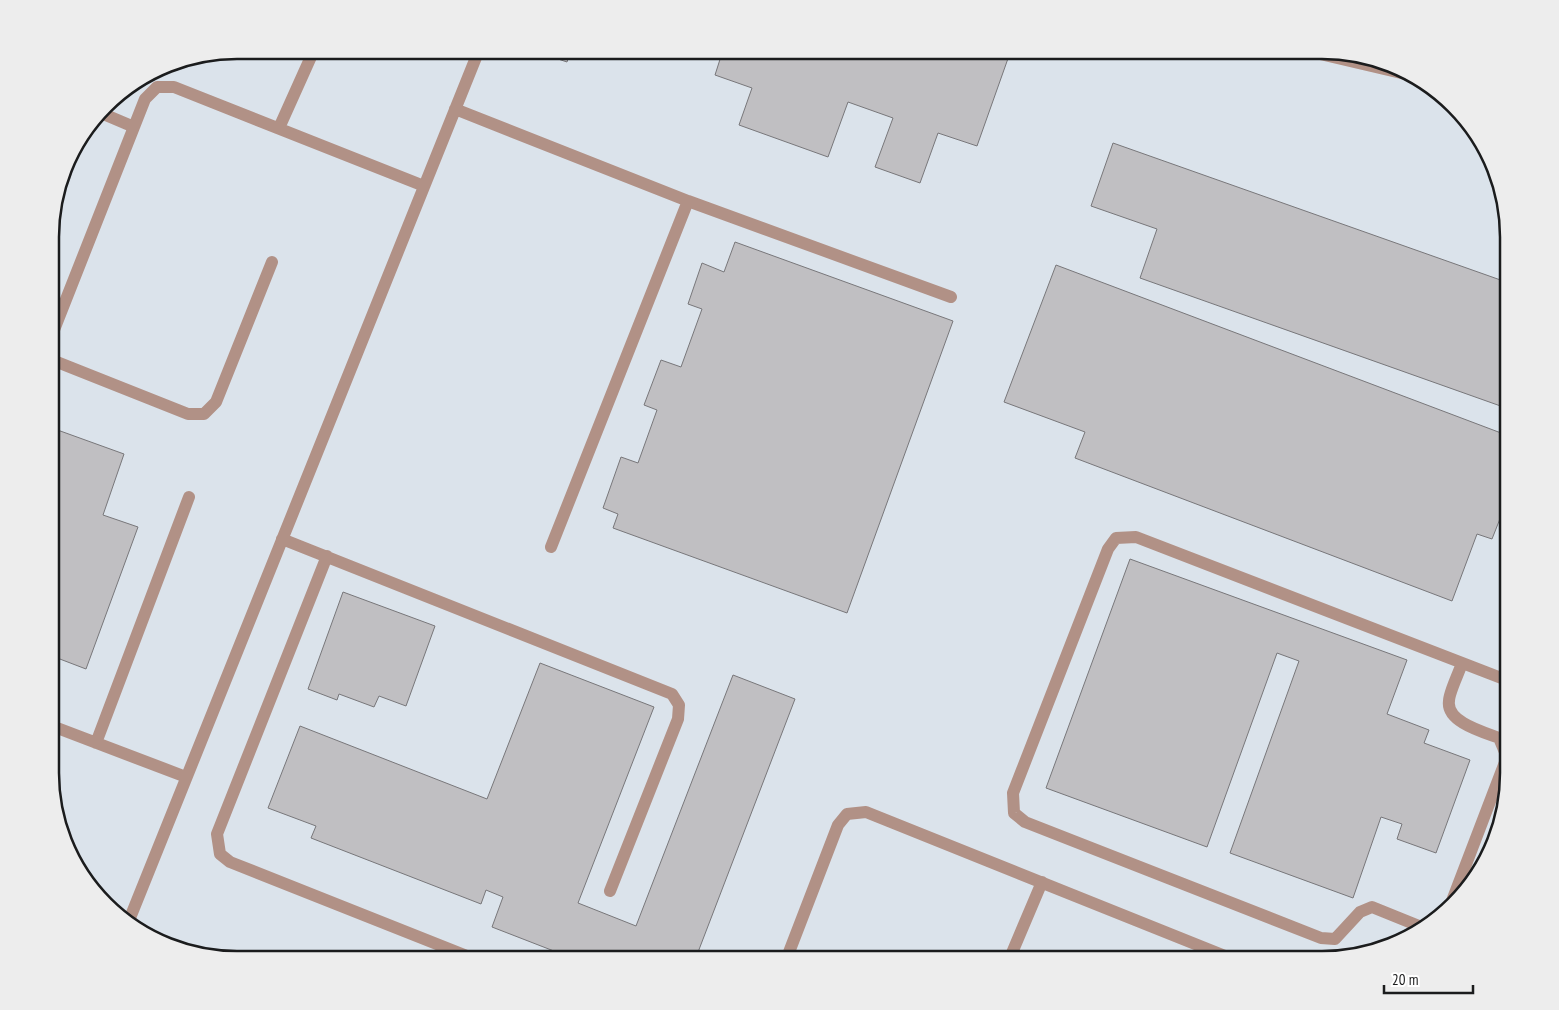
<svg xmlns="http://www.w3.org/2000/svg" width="1559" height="1010" font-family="'PT Sans Narrow',sans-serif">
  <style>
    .built { fill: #dbe3eb }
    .building { fill: #c0bfc2; stroke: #78777a }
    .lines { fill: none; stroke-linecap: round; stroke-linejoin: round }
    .service { stroke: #b19186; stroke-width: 12 }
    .rim { fill: none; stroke: #1b1c1d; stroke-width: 2.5 }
  </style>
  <rect width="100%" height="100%" fill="#eef0f3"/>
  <path class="built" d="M237,50H1322L1370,56L1426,81L1484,144L1509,225V785L1499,833L1478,877L1415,935L1334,960H237L177,950L133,929L81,877L52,797V213L69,154L114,97L166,64Z"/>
  <path class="building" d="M558,50H571L567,62L555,58Z
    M723,50H1011L977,146L938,133L920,183L875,167L893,118L848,102L828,157L739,125L752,88L715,75Z
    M1113,143L1509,283V409L1140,278L1157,229L1091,206Z
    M735,242L953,321L847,613L613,528L618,514L603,508L621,457L638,463L657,410L644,405L661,360L681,367L702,309L688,304L702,263L724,272Z
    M1056,265L1509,436V496L1492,539L1477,534L1452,601L1075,458L1085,432L1004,402Z
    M52,428L124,454L103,515L138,527L86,669L52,656V643L54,637H52Z
    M1130,559L1407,660L1387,714L1429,730L1424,743L1470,760L1436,853L1397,839L1402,824L1381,817L1353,898L1230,853L1299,661L1277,653L1207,847L1046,788Z
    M343,592L435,626L406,706L379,696L374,707L339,694L337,700L308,689Z
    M540,663L654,707L578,903L636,926L733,675L795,699L695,960H577L492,927L503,897L486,890L481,904L311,838L316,826L268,808L300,726L487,799Z"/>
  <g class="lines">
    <path class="service" d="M1303,50L1414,76
      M455,109L688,201L551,547
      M101,113L134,127
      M279,128L314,50
      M688,201L951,297
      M52,335L145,99L157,87H174L424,186
      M52,360L188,414H204L216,402L272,262
      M282,539L672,694L679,705L678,719L610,891
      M327,556L217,834L220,854L230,862L477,960
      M52,726L186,777
      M96,743L189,497
      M1452,901L1507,757L1499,738C1483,732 1446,722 1449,701C1449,692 1459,673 1462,663
      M128,923L479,50
      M1425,926H1419L1372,907L1360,912L1335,939L1321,938L1025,822L1014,813L1013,793L1108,549L1116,538L1136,537L1509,681
      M786,960L838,825L847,814L866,812L1235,960
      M1009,960L1042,882"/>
  </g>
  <path d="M0 0H1559V1010H0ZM237 59H1322A178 178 0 0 1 1500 237V773A178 178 0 0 1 1322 951H237A178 178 0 0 1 59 773V237A178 178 0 0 1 237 59Z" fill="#ededed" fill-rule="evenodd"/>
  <path class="rim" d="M237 59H1322A178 178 0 0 1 1500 237V773A178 178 0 0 1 1322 951H237A178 178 0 0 1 59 773V237A178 178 0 0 1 237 59Z"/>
  <path d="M1384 985v8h89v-8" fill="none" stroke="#1b1c1d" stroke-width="2.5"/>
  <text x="1392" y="985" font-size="15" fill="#1b1c1d" stroke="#ffffff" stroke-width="4" paint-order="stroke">20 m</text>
</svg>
